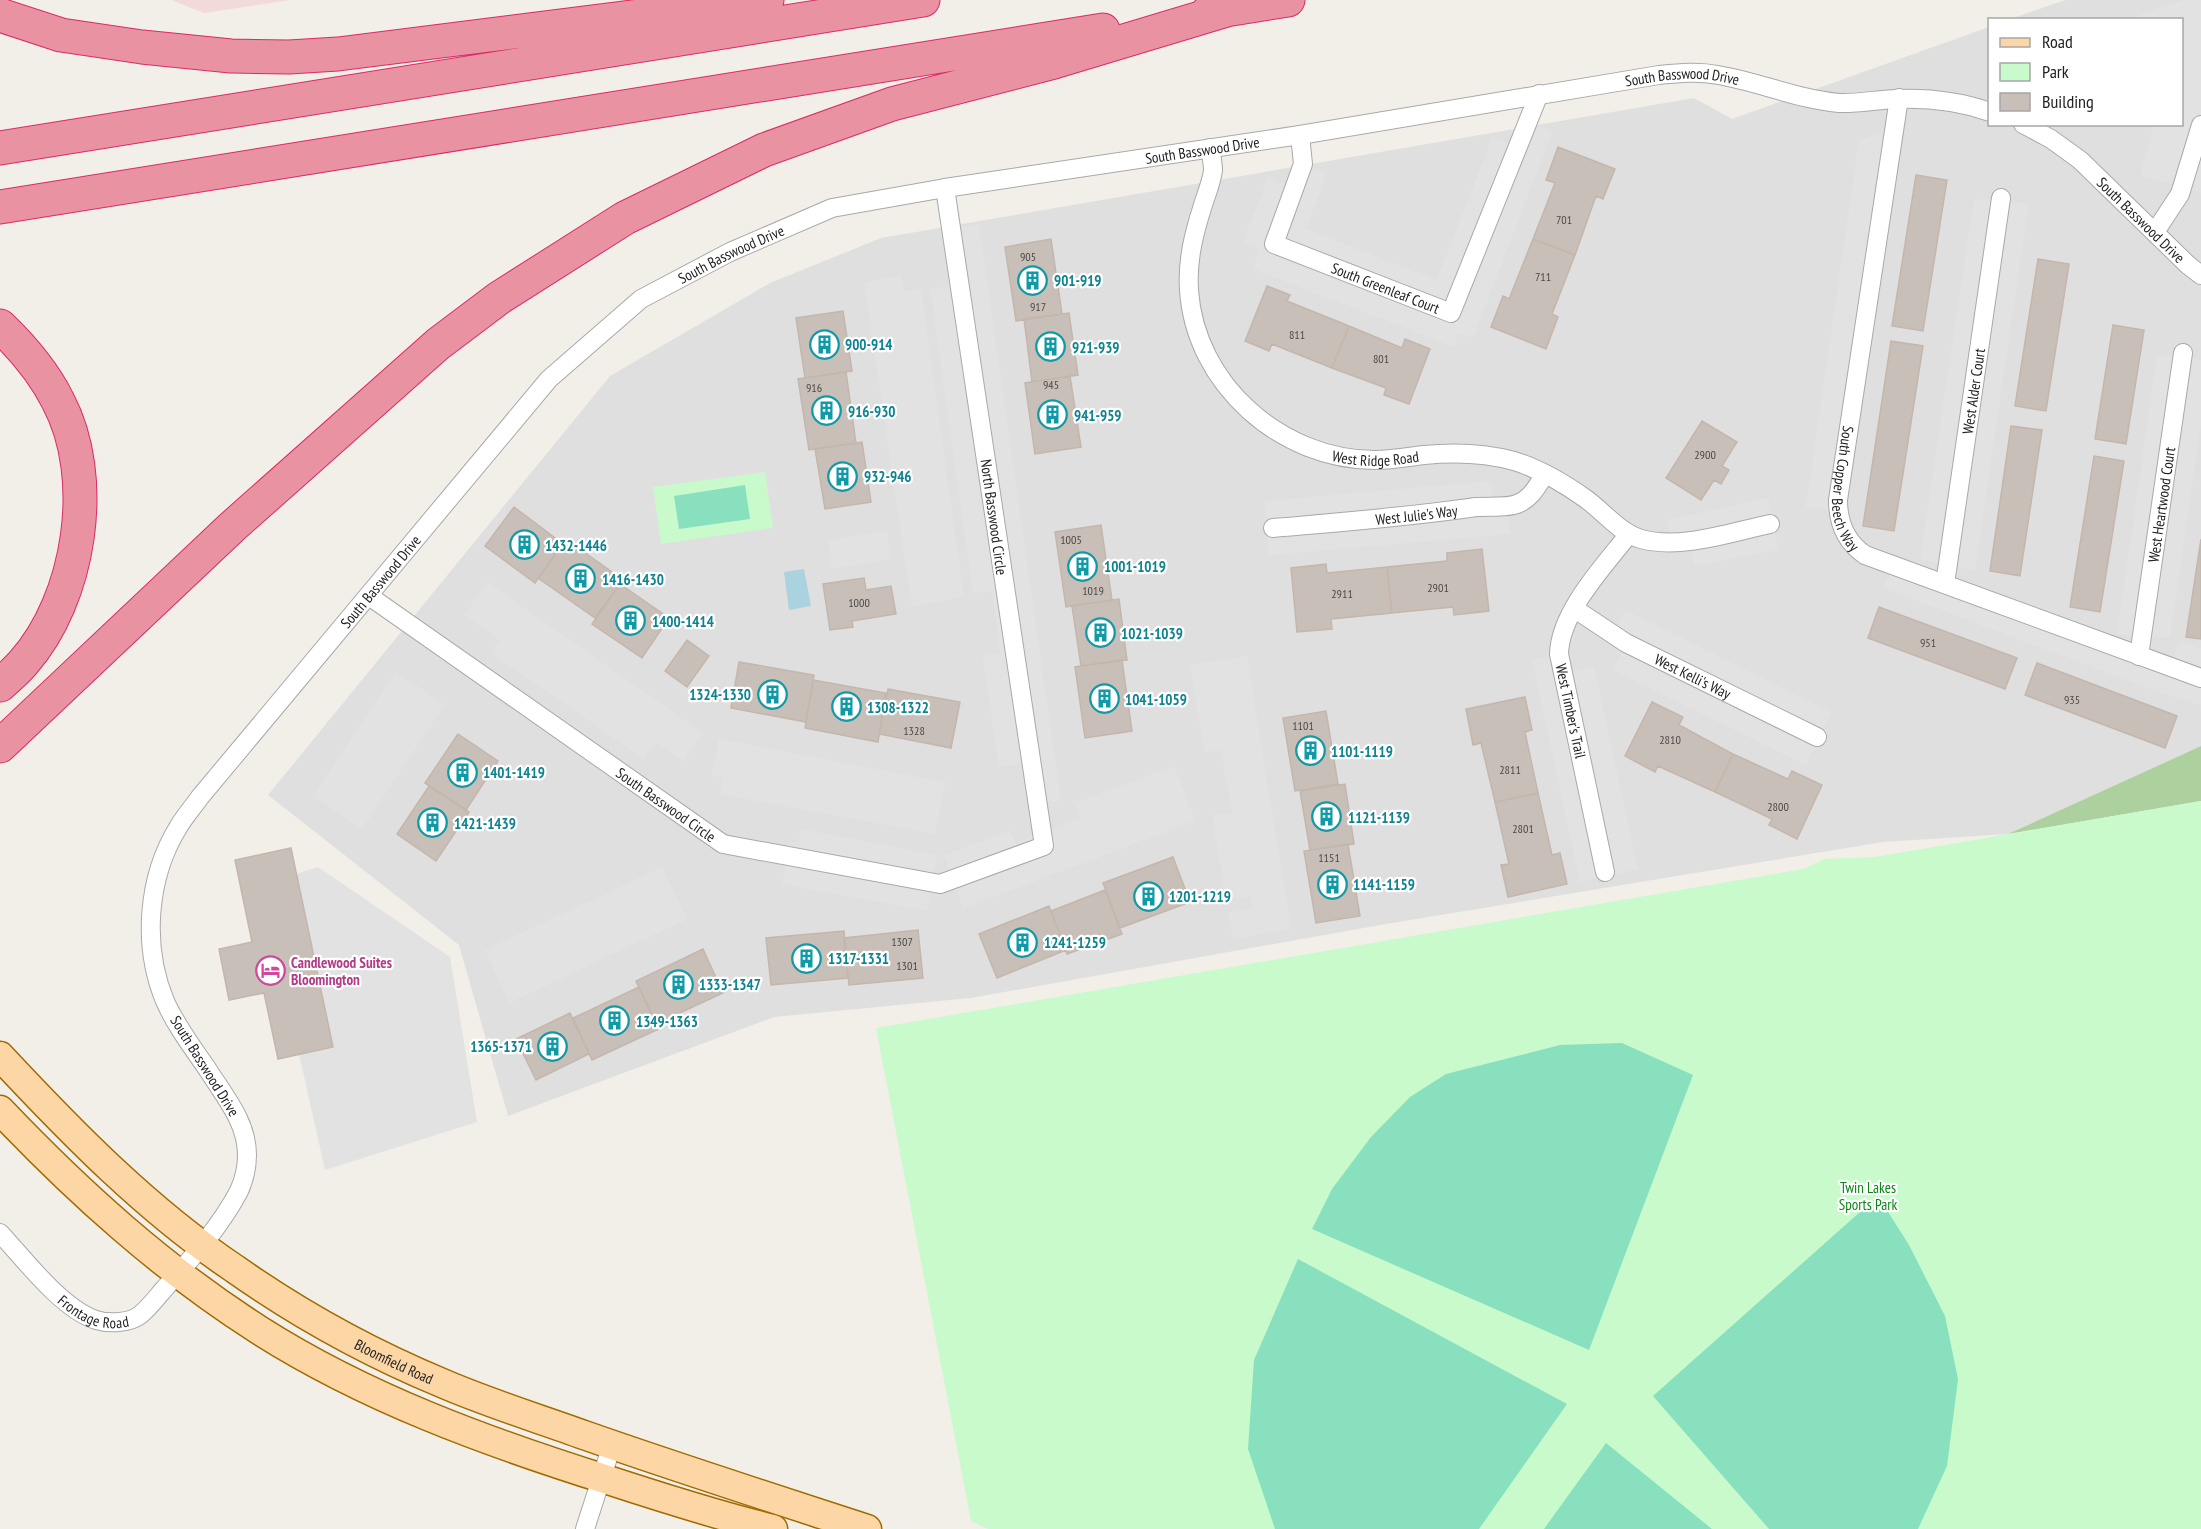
<svg xmlns="http://www.w3.org/2000/svg" width="2201" height="1529" font-family="'PT Sans Narrow',sans-serif">
  <style>
    .residential { fill: #e0dfdf }
    .commercial { fill: #f2dad9 }
    .forest { fill: #add19e }
    .park { fill: #c8facc }
    .pitch { fill: #88e0be }
    .parking { fill: #e2e2e2 }
    .water { fill: #aad3df }
    .building { fill: #c7bfb8; stroke: #c4b6ab; stroke-width: 1.5 }
    .lines { fill: none; stroke-linecap: round; stroke-linejoin: round }
    .minor-casing { stroke: #a9a9a9; stroke-width: 20 }
    .primary-casing { stroke: #a06b00; stroke-width: 31 }
    .motorway-casing { stroke: #dc2a67; stroke-width: 35 }
    .minor { stroke: #fff; stroke-width: 18 }
    .primary { stroke: #fcd6a4; stroke-width: 28 }
    .motorway { stroke: #e892a2; stroke-width: 33 }
    .labels { text-anchor: middle; dominant-baseline: central; stroke-width: 4.5; stroke-linejoin: round; paint-order: stroke }
    .number-label { font-size: 12px; fill: #4b4948 }
    .street-label { font-size: 15px; fill: #222; stroke: #fff }
    .culture-label { font-size: 15px; font-weight: bold; fill: #0d838f; stroke: #fff; text-anchor: start }
    .hotel-label { font-size: 15px; font-weight: bold; fill: #b23c85; stroke: #fff; text-anchor: start }
    .park-label { font-size: 15px; fill: #0c8416; stroke: #fff }
  </style>
  <rect width="100%" height="100%" fill="#f2efe9"/>
  <path class="residential" d="M2065,0H2201V746L2008,834L1883,842L1386,924L971,998L774,1017L508,1116L459,945L268,795L610,376L770,283L881,238L1694,98L1732,119L1989,27L1990,124H2182V20L2010,19Z"/>
  <path class="commercial" d="M171,0H290L204,13Z"/>
  <path class="forest" d="M2201,746V801L2008,834Z"/>
  <path class="park" d="M765,472L773,528L661,544L653,487Z
    M2201,801V1529H988L971,1521L876,1028L1803,869L1824,859L1875,857Z"/>
  <path class="pitch" d="M745,485L750,519L679,529L674,496Z
    M1622,1043L1693,1075L1589,1350L1312,1229L1332,1189L1371,1137L1410,1097L1446,1074L1560,1045Z
    M1878,1196L1909,1245L1945,1316L1958,1379L1947,1466L1918,1529H1769L1653,1396Z
    M1298,1259L1567,1404L1479,1529H1275L1248,1449L1254,1360Z
    M1606,1443L1712,1529H1544Z"/>
  <path class="parking" d="M2183,0H2201V193L2140,175L2154,125L2182,124V20H2137L2138,15Z
    M1527,121L1553,131L1473,338L1459,333L1454,347L1253,269L1260,249L1243,242L1268,178L1294,188L1303,164L1327,173L1306,229L1437,280L1492,138L1517,147Z
    M1884,133L1832,511L1806,507L1859,140Z
    M1974,199L2029,203L1975,571L1920,560Z
    M979,224L1061,801L1043,803L1037,762L999,767L983,656L1000,653L992,591L973,593L930,289L950,286L942,230Z
    M901,276L904,291L921,289L964,596L912,607L864,282Z
    M2157,355L2201,360V425L2170,638L2117,634Z
    M1491,481L1493,505L1507,506L1510,534L1269,555L1265,501Z
    M1768,498L1778,550L1694,566L1689,541L1671,543L1667,520Z
    M887,531L891,559L832,569L828,540Z
    M1892,571L2165,672L2181,641L2201,649V705L2161,693L1883,588Z
    M487,582L703,733L684,761L656,742L644,759L491,653L500,640L464,615Z
    M1625,610L1831,712L1806,765L1613,670L1626,643L1613,635Z
    M1559,654L1564,673L1594,667L1638,869L1580,882L1532,660Z
    M1247,656L1291,929L1233,939L1228,913L1252,908L1250,896L1226,900L1212,816L1232,813L1221,750L1204,752L1190,665Z
    M396,672L445,705L362,829L313,796Z
    M719,739L945,782L935,834L720,794L723,778L712,776Z
    M1174,766L1195,821L963,908L944,855L1010,831L1015,843L1080,819L1075,803Z
    M801,829L937,855L927,911L782,884L790,842L799,843Z
    M318,867L450,957L477,1122L325,1170L299,1054L333,1047L296,874Z
    M662,867L687,919L509,1003L485,950Z"/>
  <path class="water" d="M804,569L811,606L789,610L784,572Z"/>
  <path class="building" d="M1558,147L1615,169L1603,199L1596,196L1575,255L1533,239L1555,183L1546,180Z
    M1916,175L1947,180L1923,331L1892,326Z
    M1051,239L1062,314L1016,321L1005,247Z
    M1533,239L1575,255L1552,314L1558,317L1546,349L1491,327L1503,296L1509,299Z
    M2038,259L2069,264L2046,411L2015,406Z
    M1267,286L1290,295L1287,301L1349,326L1332,368L1272,344L1269,351L1245,341Z
    M843,311L852,371L805,378L796,318Z
    M1069,313L1078,375L1032,382L1024,319Z
    M2113,325L2144,330L2126,444L2095,439Z
    M1349,326L1402,348L1405,339L1430,349L1409,404L1384,395L1386,388L1332,368Z
    M1891,341L1923,346L1894,531L1863,526Z
    M846,372L856,443L809,450L798,379Z
    M1070,376L1081,447L1035,454L1025,383Z
    M1702,421L1737,442L1722,466L1729,470L1721,484L1714,480L1701,500L1666,478Z
    M2011,426L2042,430L2020,576L1990,571Z
    M862,442L871,502L825,509L815,449Z
    M2094,456L2124,461L2100,612L2070,607Z
    M514,507L563,544L535,583L485,546Z
    M1101,525L1112,600L1066,607L1055,532Z
    M566,539L623,580L595,618L538,578Z
    M2201,539V639L2186,637Z
    M1482,549L1489,611L1454,615L1453,607L1392,613L1387,567L1447,561V553Z
    M1326,564L1327,573L1387,567L1392,613L1331,619L1332,629L1297,632L1291,568Z
    M864,578L866,590L891,586L896,614L852,621L853,627L830,630L823,584Z
    M620,584L669,618L642,658L592,624Z
    M1119,599L1127,660L1081,666L1072,606Z
    M1879,607L2017,658L2005,689L1868,638Z
    M687,640L709,656L687,687L665,671Z
    M1122,660L1132,731L1085,738L1075,667Z
    M739,662L814,675L806,722L731,708Z
    M2037,663L2177,716L2165,748L2025,695Z
    M813,680L886,693L878,742L805,728Z
    M888,689L960,702L951,748L879,734Z
    M1525,697L1532,730L1525,732L1538,793L1495,802L1481,743L1473,745L1466,709Z
    M1652,702L1683,717L1679,725L1733,754L1715,792L1658,766L1655,772L1625,756Z
    M1326,711L1338,784L1295,791L1283,718Z
    M458,734L498,761L466,810L425,783Z
    M1733,754L1788,779L1792,771L1822,785L1797,839L1769,825L1772,819L1715,792Z
    M1345,784L1354,844L1310,850L1300,791Z
    M429,786L469,812L436,861L397,834Z
    M1538,793L1552,855L1560,853L1567,884L1508,897L1501,865L1509,864L1495,802Z
    M1348,844L1360,916L1316,923L1304,851Z
    M291,848L333,1047L278,1059L264,993L229,1000L219,949L252,942L235,860Z
    M1173,857L1190,902L1120,928L1103,883Z
    M1105,890L1122,934L1067,954L1051,911Z
    M1049,906L1066,950L997,978L979,934Z
    M918,930L923,978L849,985L844,938Z
    M844,931L848,978L771,985L766,938Z
    M703,949L723,993L656,1024L636,981Z
    M639,987L659,1029L592,1060L573,1018Z
    M570,1013L589,1054L536,1080L516,1039Z"/>
  <g class="lines">
    <defs>
      <g id="minor">
        <path id="s1" d="M1899,98L1838,500C1838,523 1846,542 1865,555L2201,678"/>
        <path id="s2" d="M2023,124L2051,139L2080,160L2188,265L2201,275"/>
        <path id="s3" d="M1300,135L1303,164L1274,244L1451,313L1539,94"/>
        <path id="s4" d="M1210,148C1211,155 1213,163 1213,170C1212,181 1206,195 1203,205C1194,233 1187,260 1189,290C1195,384 1281,460 1375,460C1391,460 1408,457 1424,455C1455,452 1485,453 1514,461C1540,469 1565,484 1586,499C1604,512 1620,533 1641,539C1680,550 1732,532 1770,524"/>
        <path d="M2155,232L2180,194L2201,125"/>
        <path id="s5" d="M1273,528C1341,522 1409,517 1476,507C1488,506 1508,508 1517,504C1531,499 1538,485 1545,474"/>
        <path id="s6" d="M1945,584L2001,198"/>
        <path id="s7" d="M369,596L723,844L940,884L1044,846L945,188"/>
        <path id="s8" d="M1575,609L1626,643L1817,737"/>
        <path id="s9" d="M2139,656L2183,353"/>
        <path d="M1605,872L1559,654C1560,612 1604,566 1629,534"/>
        <path id="s10" d="M0,1233C25,1260 62,1309 96,1320C109,1324 130,1323 140,1315C149,1308 157,1297 165,1288C192,1258 220,1227 239,1191C244,1180 247,1167 247,1155C247,1122 225,1097 208,1070C193,1048 176,1026 165,1001C142,946 147,877 179,826C185,816 193,807 200,797L549,379L641,299L730,252L832,208L945,188L1300,135L1659,75C1679,73 1698,71 1718,75C1759,82 1797,99 1839,103C1859,104 1879,99 1899,99C1929,98 1961,102 1990,112"/>
        <path d="M585,1529L612,1445"/>
      </g>
      <g id="primary">
        <path id="s11" d="M0,1056C72,1133 147,1210 235,1269C299,1314 370,1353 442,1383C488,1403 537,1418 584,1435C678,1468 772,1498 867,1529"/>
        <path d="M0,1110C79,1193 162,1268 259,1330C366,1398 487,1442 608,1480C663,1498 717,1515 773,1529"/>
      </g>
      <path id="motorway" d="M1207,13L1288,0
        M0,15L61,35L142,47L231,56L289,57L338,54L767,0
        M0,148L923,0
        M0,207L1103,30
        M0,326C23,348 44,373 58,401C99,478 80,599 23,663C16,671 8,678 0,685
        M0,746L232,527L438,344L499,298L625,218L764,150L892,104L1054,62L1230,9"/>
    </defs>
    <use href="#minor" class="minor-casing"/>
    <use href="#primary" class="primary-casing"/>
    <use href="#motorway" class="motorway-casing"/>
    <use href="#minor" class="minor"/>
    <use href="#primary" class="primary"/>
    <use href="#motorway" class="motorway"/>
  </g>
  <defs>
    <symbol id="building-ring" viewBox="-11 -11 22 22"><circle r="9.5" fill="#fff" stroke="#0f9aa8" stroke-width="1.5"/><path d="M-4-6H4V6H1V3H-1V6H-4ZM-2.5-4.3h1.7v1.8h-1.7ZM.8-4.3h1.7v1.8H.8ZM-2.5-1h1.7V.8h-1.7ZM.8-1h1.7V.8H.8Z" fill="#0f9aa8"/></symbol>
    <symbol id="hotel-ring" viewBox="-11 -11 22 22"><circle r="9.5" fill="#fff" stroke="#d1479c" stroke-width="1.5"/><path d="M-6-4.5h1.5V1H6V5H4.5V3h-9V5H-6ZM-4 0a1.8 1.8 0 1 1 3.6 0ZM.5 0V-2.5h3Q6-2.5 6 0Z" fill="#d1479c"/></symbol>
  </defs>
  <g fill-rule="evenodd">
    <use href="#building-ring" x="1016" y="264" width="33" height="33"/>
    <use href="#building-ring" x="808" y="328" width="33" height="33"/>
    <use href="#building-ring" x="1034" y="330" width="33" height="33"/>
    <use href="#building-ring" x="810" y="394" width="33" height="33"/>
    <use href="#building-ring" x="1036" y="398" width="33" height="33"/>
    <use href="#building-ring" x="826" y="460" width="33" height="33"/>
    <use href="#building-ring" x="508" y="528" width="33" height="33"/>
    <use href="#building-ring" x="1066" y="550" width="33" height="33"/>
    <use href="#building-ring" x="564" y="562" width="33" height="33"/>
    <use href="#building-ring" x="614" y="604" width="33" height="33"/>
    <use href="#building-ring" x="1084" y="616" width="33" height="33"/>
    <use href="#building-ring" x="756" y="678" width="33" height="33"/>
    <use href="#building-ring" x="1088" y="682" width="33" height="33"/>
    <use href="#building-ring" x="830" y="690" width="33" height="33"/>
    <use href="#building-ring" x="1294" y="734" width="33" height="33"/>
    <use href="#building-ring" x="446" y="756" width="33" height="33"/>
    <use href="#building-ring" x="1310" y="800" width="33" height="33"/>
    <use href="#building-ring" x="416" y="806" width="33" height="33"/>
    <use href="#building-ring" x="1316" y="868" width="33" height="33"/>
    <use href="#building-ring" x="1132" y="880" width="33" height="33"/>
    <use href="#building-ring" x="1006" y="926" width="33" height="33"/>
    <use href="#building-ring" x="790" y="942" width="33" height="33"/>
    <use href="#hotel-ring" x="254" y="954" width="33" height="33"/>
    <use href="#building-ring" x="662" y="968" width="33" height="33"/>
    <use href="#building-ring" x="598" y="1004" width="33" height="33"/>
    <use href="#building-ring" x="536" y="1030" width="33" height="33"/>
  </g>
  <g class="labels">
    <g class="number-label">
      <text x="1564" y="219">701</text>
      <text x="1028" y="256">905</text>
      <text x="1543" y="276">711</text>
      <text x="1038" y="306">917</text>
      <text x="1297" y="334">811</text>
      <text x="1381" y="358">801</text>
      <text x="1051" y="384">945</text>
      <text x="814" y="387">916</text>
      <text x="1705" y="454">2900</text>
      <text x="1071" y="539">1005</text>
      <text x="1438" y="587">2901</text>
      <text x="1093" y="590">1019</text>
      <text x="1342" y="593">2911</text>
      <text x="859" y="602">1000</text>
      <text x="1928" y="642">951</text>
      <text x="2072" y="699">935</text>
      <text x="1303" y="725">1101</text>
      <text x="914" y="730">1328</text>
      <text x="1670" y="739">2810</text>
      <text x="1510" y="769">2811</text>
      <text x="1778" y="806">2800</text>
      <text x="1523" y="828">2801</text>
      <text x="1329" y="857">1151</text>
      <text x="902" y="941">1307</text>
      <text x="907" y="965">1301</text>
    </g>
    <g class="street-label">
      <text stroke="none"><textPath href="#s10" startOffset="2506">South Basswood Drive</textPath></text>
      <text stroke="none"><textPath href="#s10" startOffset="2020">South Basswood Drive</textPath></text>
      <text stroke="none"><textPath href="#s2" startOffset="153">South Basswood Drive</textPath></text>
      <text stroke="none"><textPath href="#s10" startOffset="1534">South Basswood Drive</textPath></text>
      <text stroke="none"><textPath href="#s3" startOffset="234">South Greenleaf Court</textPath></text>
      <text stroke="none"><textPath href="#s6" startOffset="195">West Alder Court</textPath></text>
      <text stroke="none"><textPath href="#s4" startOffset="422">West Ridge Road</textPath></text>
      <text stroke="none"><textPath href="#s1" startOffset="396">South Copper Beech Way</textPath></text>
      <text stroke="none"><textPath href="#s9" startOffset="153">West Heartwood Court</textPath></text>
      <text stroke="none"><textPath href="#s5" startOffset="144">West Julie's Way</textPath></text>
      <text transform="translate(994 517) rotate(82)">North Basswood Circle</text>
      <text stroke="none"><textPath href="#s10" startOffset="1048">South Basswood Drive</textPath></text>
      <text stroke="none"><textPath href="#s8" startOffset="136">West Kelli's Way</textPath></text>
      <text transform="translate(1571 711) rotate(78)">West Timber's Trail</text>
      <text stroke="none"><textPath href="#s7" startOffset="363">South Basswood Circle</textPath></text>
      <text transform="translate(205 1066) rotate(58)">South Basswood Drive</text>
      <text stroke="none"><textPath href="#s10" startOffset="126">Frontage Road</textPath></text>
      <text stroke="none"><textPath href="#s11" startOffset="502">Bloomfield Road</textPath></text>
    </g>
    <g class="culture-label">
      <text x="1054" y="280">901-919</text>
      <text x="845" y="344">900-914</text>
      <text x="1072" y="347">921-939</text>
      <text x="848" y="411">916-930</text>
      <text x="1074" y="415">941-959</text>
      <text x="864" y="476">932-946</text>
      <text x="545" y="545">1432-1446</text>
      <text x="1104" y="566">1001-1019</text>
      <text x="602" y="579">1416-1430</text>
      <text x="652" y="621">1400-1414</text>
      <text x="1121" y="633">1021-1039</text>
      <text x="751" y="694" text-anchor="end">1324-1330</text>
      <text x="1125" y="699">1041-1059</text>
      <text x="867" y="707">1308-1322</text>
      <text x="1331" y="751">1101-1119</text>
      <text x="483" y="772">1401-1419</text>
      <text x="1348" y="817">1121-1139</text>
      <text x="454" y="823">1421-1439</text>
      <text x="1353" y="884">1141-1159</text>
      <text x="1169" y="896">1201-1219</text>
      <text x="1044" y="942">1241-1259</text>
      <text x="828" y="958">1317-1331</text>
      <text x="699" y="984">1333-1347</text>
      <text x="636" y="1021">1349-1363</text>
      <text x="532" y="1046" text-anchor="end">1365-1371</text>
    </g>
    <g class="hotel-label">
      <text x="291" y="962">Candlewood Suites<tspan x="291" dy="17">Bloomington</tspan></text>
    </g>
    <g class="park-label">
      <text x="1868" y="1187">Twin Lakes<tspan x="1868" dy="17">Sports Park</tspan></text>
    </g>
  </g>
  <rect x="1988" y="18" width="195" height="108" fill="#ffffff" stroke="#a7a7a7" stroke-width="1.5"/>
  <rect x="2000" y="38" width="30" height="9" fill="#fcd6a4" stroke="#a7a7a7" stroke-width="1.5"/>
  <text x="2042" y="48" font-size="18" fill="#222222">Road</text>
  <rect x="2000" y="63" width="30" height="18" fill="#c8facc" stroke="#a7a7a7" stroke-width="1.5"/>
  <text x="2042" y="78" font-size="18" fill="#222222">Park</text>
  <rect x="2000" y="93" width="30" height="18" fill="#c7bfb8" stroke="#a7a7a7" stroke-width="1.5"/>
  <text x="2042" y="108" font-size="18" fill="#222222">Building</text>
</svg>
